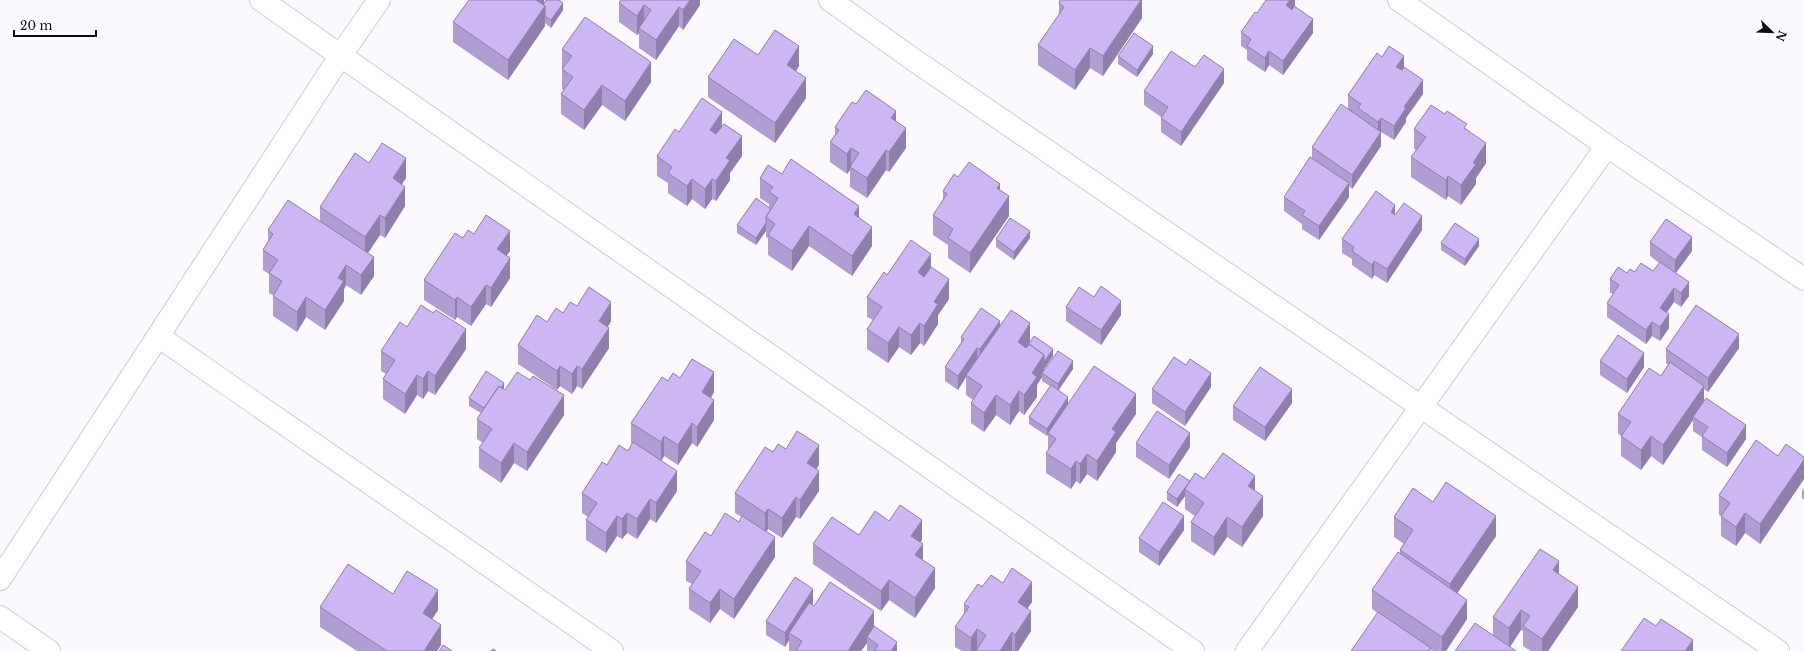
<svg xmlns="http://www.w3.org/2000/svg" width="1804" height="651" font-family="'Libre Baskerville',serif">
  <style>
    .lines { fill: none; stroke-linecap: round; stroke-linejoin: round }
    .minor-casing { stroke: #d2c8e3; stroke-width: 24 }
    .minor { stroke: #fff; stroke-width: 22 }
    .wall { fill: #b09dd2 }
    .shaded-wall { fill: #907fab }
    .building { fill: #cdb6f4; stroke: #907fab }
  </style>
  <rect width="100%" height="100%" fill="#fbf9fe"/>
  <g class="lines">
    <defs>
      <path id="minor" d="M261,0L1193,651
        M830,0L914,60L1778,651
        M1399,0L1607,146L1804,279
        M158,336L612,651
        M0,579L341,55L379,0
        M0,617L49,651
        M1247,651L1607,146"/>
    </defs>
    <use href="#minor" class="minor-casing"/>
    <use href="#minor" class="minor"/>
  </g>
  <path class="wall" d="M544,0V4L563,10L551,28L545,23V26L508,80L453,42V22Z
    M700,0V5L683,30L679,26L656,60L639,48V33L637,35L619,22V3Z
    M1142,0V18L1103,76L1090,68L1075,90L1038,65V45L1059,15V3Z
    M1295,0V6L1313,33L1283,75L1269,65L1265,72L1247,60V50L1241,46V32L1257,13Z
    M562,49L651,82L625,121L602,105L584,130L561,114V94L564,90L562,89Z
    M1153,54L1137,77L1118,64V56Z
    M758,55L799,66L796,71L806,98L775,143L708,97V77Z
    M1382,57L1404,67L1423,94L1406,118V122L1394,140L1381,132V146L1352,189L1349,186V197L1319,240L1302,229V224L1284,211V197L1312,158V147L1348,109V95Z
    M1195,67L1224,83L1181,146L1161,132V117L1144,105V91Z
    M856,104L896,121L906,148L889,172L886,170L867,198L850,187V170L847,174L830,162V142L835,135V127Z
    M1445,114L1467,129L1486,163L1476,178V184L1461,205L1448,196L1446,200L1411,177V157L1416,150L1414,149V129Z
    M722,126L742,156L730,173V180L716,201L712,199L705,209L692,199L687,206L668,193V183L657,176V156L679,132Z
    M369,163L406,178L402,184L405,206L385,238L380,235L368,253L374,276L361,295L346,285L344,289V301L325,330L306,317L297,332L273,316V295L269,293V274L263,270V250L268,241V230L320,221V207Z
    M782,174L859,218L872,246L852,276L809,246L792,271L768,255V238L766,237V231L756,245L737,233V225L769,208V204L760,198V178Z
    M958,177L1000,190L1009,216L970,273L948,258V245L933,235V215L943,201V191Z
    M1395,215L1422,230L1387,283L1374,275L1372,279L1352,265V259L1342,253V239Z
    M474,234L510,251L506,256L510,278L491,307L486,304L471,326L457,317L455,320L424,300V280L463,238Z
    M1030,238L1014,260L996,247V239Z
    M1650,242L1692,251L1676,273L1689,296L1681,307L1674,302L1667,312L1669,328L1660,341L1652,336L1646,344L1607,317V303L1613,294L1610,293V279L1627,273L1635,272L1653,271L1659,263L1650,256Z
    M1441,243L1479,246L1465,266L1441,250Z
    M931,267L949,299L938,315V324L924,346L920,343L911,355L899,347L888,363L867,349V329L873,320L867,317V297L887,275Z
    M1094,297L1121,315L1101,345L1066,321V307Z
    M577,306L611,321L608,327L609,348L582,389L577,386L572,394L560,386L557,390L518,364V345L547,322L563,313Z
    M1000,325L1030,342L1053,356L1044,369V370L1073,369L1058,390L1068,403L1136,414L1116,443V452L1097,481L1087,474L1080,484L1076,481L1071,489L1046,473V453L1048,451V434L1047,436L1029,424V417L1050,386L1042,381V377L1037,385V397L1024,415L1019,411L1010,425L996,415L984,432L971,423V403L973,400L966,395V377L958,390L945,381V367L961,343V337Z
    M407,327L466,349L435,395L428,391L423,399L417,395L405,414L383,399V379L386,374L381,371V351Z
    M1739,348L1708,392L1704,389V402L1746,439L1727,467L1702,450V437L1693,431V420L1663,465L1651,456L1641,470L1621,456V436L1618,433V414L1661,376L1668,365L1666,363V349Z
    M1600,361L1644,367L1627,393L1600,375Z
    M680,378L714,392L711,398L714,420L697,447L692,443L678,465L664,456L661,461L677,491L656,523L650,519L637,539L627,533L622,539L617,536L606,553L586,540V520L588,517L582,513V493L607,465L628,451L632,443H631V423Z
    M1211,387L1185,426L1152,403V389Z
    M504,390L564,415L527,471L514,463L501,483L479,468V448L483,443L477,439V419L481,413L469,406V398Z
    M1292,403L1265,441L1233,420V406Z
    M1136,443L1190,447L1169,479L1136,457Z
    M786,449L819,465L816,469L819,491L800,519L796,517L782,538L768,529L766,532L775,557L734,619L720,609L710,623L689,609V589L692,584L686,581V561L711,536L739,522L742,517L735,513V493L773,452Z
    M1778,456L1804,457V479L1760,544L1745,533L1736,546L1721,536V516L1719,515V495Z
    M1204,479L1255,491L1263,516L1242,547L1227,537L1214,556L1191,541V522L1195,516L1185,509V496L1177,507L1167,500V492L1190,481Z
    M1804,488V500L1802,498V491Z
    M1433,502L1496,536L1457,593L1467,619L1446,651H1433L1431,650V651L1372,609V590L1400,553V550L1404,544L1394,537V517Z
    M889,521L922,540L920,542L923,560L935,588L915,618L889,600L881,611L813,564V544L859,535Z
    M1184,530L1159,566L1139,552V538Z
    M1559,574L1578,607L1548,651H1531L1523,646V631L1521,630L1510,647L1493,635V617Z
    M1003,583L1032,602L1027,608L1031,631L1018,651H962L955,647V627L964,613V604L982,587Z
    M393,594L438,610L432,619L441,645L437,651H357L320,627V607Z
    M813,603L812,605L814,606L874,626L897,651H867V643L861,651H789V640L785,647L766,635V621Z"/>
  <path class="shaded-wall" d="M536,0H544V8L545,6V26L508,80V60Z
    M690,0H700V5L683,30V10Z
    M1141,0H1142V18L1103,76V56Z
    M1290,0H1295V6L1286,19V5Z
    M563,3V10L551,28V20Z
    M644,5V25L639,28V33L637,35V16Z
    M679,7V26L656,60V40Z
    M1313,19V33L1283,75V61Z
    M799,46V66L787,84V65Z
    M1153,46V54L1137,77V70Z
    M1090,48V68L1075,90V70Z
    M1269,51V65L1265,72V58Z
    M1404,56V70L1396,81V67Z
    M651,62V82L625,121V101Z
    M1224,69V83L1181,146V132Z
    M806,78V98L775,143V123Z
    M1423,80V94L1406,118V122L1394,140V126L1404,107Z
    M602,85V105L584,130V110Z
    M896,111V131L891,118Z
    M722,112V132L710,150V130Z
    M1381,118V146L1352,189V175L1378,136V122Z
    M906,128V148L889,172V152Z
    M742,136V156L730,173V180L716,201V181L726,158Z
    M1486,143V163L1476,178V184L1461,205V185L1473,163Z
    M851,148V168L850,167V170L847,174V154Z
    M886,150V170L867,198V178Z
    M406,158V178L393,198V178Z
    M1448,176V196L1446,200V180Z
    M692,179V199L687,206V186Z
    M712,179V199L705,209V189Z
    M1349,183V197L1319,240V226Z
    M1000,184V204L997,188Z
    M405,187V206L385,238V218Z
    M1009,196V216L970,273V253Z
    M1395,205V219L1391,212Z
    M859,206V226L854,214Z
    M380,215V235L365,257V237Z
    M1422,216V230L1387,283V269Z
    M766,223V231L756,245V238Z
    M809,226V246L792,271V251Z
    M872,227V246L852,276V256Z
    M510,231V251L497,269V249Z
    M1030,231V238L1014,260V252Z
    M1692,237V251L1675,274V260Z
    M1479,239V246L1465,266V259Z
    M931,254V274L918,292V272Z
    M374,257V276L361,295V275Z
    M510,258V278L491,307V288Z
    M1374,261V275L1372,279V265Z
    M346,265V285L344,289V301L325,330V310L338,278Z
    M949,279V299L938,315V324L924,346V326L934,302Z
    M1689,282V296L1681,307V293Z
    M486,285V304L471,326V307Z
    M1674,288V302L1660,322V308Z
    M306,297V317L297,332V312Z
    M457,297V317L455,320V300Z
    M1121,301V315L1101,345V330Z
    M611,302V321L599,341V321Z
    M1669,314V328L1660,341V327Z
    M1000,321V335L980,364V349Z
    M1652,322V336L1646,344V330Z
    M920,323V343L911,355V335Z
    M1030,323V343L1025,351L1018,342Z
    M899,327V347L888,363V343Z
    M609,328V348L582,389V369Z
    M466,329V349L435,395V376Z
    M1739,334V348L1708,392V378Z
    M977,348V362L966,375V377L958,390V376Z
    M1053,349V356L1044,369V374L1042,373V377L1037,385V397L1024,415V395L1032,373L1044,355Z
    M1644,353V367L1627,393V379Z
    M1073,361V369L1058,391V384Z
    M560,366V386L557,390V371Z
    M577,366V386L572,394V374Z
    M428,371V391L423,399V379Z
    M714,372V392L702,411V392Z
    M1211,373V387L1185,426V412Z
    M417,375V395L405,414V394Z
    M504,383V390L486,410Z
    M1704,386V405L1693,417V420L1663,465V445Z
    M1292,389V403L1265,441V427Z
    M1019,391V411L1010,425V405Z
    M1136,394V414L1116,443V452L1097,481V461L1112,429Z
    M564,395V415L527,471V452Z
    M996,395V415L984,432V413Z
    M1068,397V404L1047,436V429Z
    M714,400V420L697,447V427Z
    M692,423V443L678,465V445Z
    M1746,425V439L1727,467V453Z
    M1190,433V447L1169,479V465Z
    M664,436V456L661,462V442Z
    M1651,436V456L1641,470V450Z
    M514,443V463L501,483V463Z
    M819,445V465L807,483V463Z
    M1087,454V474L1080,484V464Z
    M1804,460V479L1760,544V524Z
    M1076,461V481L1071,489V469Z
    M677,471V491L656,523V503Z
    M819,471V491L800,519V500Z
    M1255,476V495L1248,486Z
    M1190,481L1185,489V496L1177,507V499Z
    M1263,496V516L1242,547V527Z
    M796,497V517L782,538V518Z
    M650,499V519L637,539V519Z
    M768,509V529L765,533V513Z
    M627,513V533L622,539V519Z
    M1745,513V533L1736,546V527Z
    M617,516V536L606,553V533Z
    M1184,516V530L1159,566V552Z
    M1496,516V536L1450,604V584Z
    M1227,517V537L1214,556V537Z
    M922,520V540L911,555V536Z
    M775,537V557L734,619V599Z
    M923,544V563L915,555Z
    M1559,561V581L1553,570Z
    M935,568V588L915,618V598Z
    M889,580V600L881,611V591Z
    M1032,582V602L1018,622V602Z
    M1578,587V607L1548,651H1542V639Z
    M720,589V609L710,623V603Z
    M813,589V603L793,635L789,633V640L785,647V633Z
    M438,590V610L423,633V613Z
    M1467,600V619L1446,651H1442V637Z
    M1521,610V630L1509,648V628Z
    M874,611V631L867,637V643L861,651H848Z
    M1031,611V631L1018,651H1015V635Z
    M441,625V645L437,651H424Z
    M977,629V649L976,651H971V638Z
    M1012,632V651H1000Z
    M1693,640V651H1685Z
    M897,642V651H891Z"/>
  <path class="building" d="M469,0H536L545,6L508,60L453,22Z
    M546,0H559L563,3L551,20L545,16V6L543,5Z
    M621,0H690L683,10L679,7L656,40L639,28L651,10L644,5L637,16L619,3Z
    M1060,0H1141L1103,56L1090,48L1075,70L1038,45L1064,7L1059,3Z
    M1266,0H1290L1286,5L1292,10L1294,6L1313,19L1283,61L1269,51L1265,58L1247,46L1251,39L1241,32L1255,12L1257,13Z
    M585,17L651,62L625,101L602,85L584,110L561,94L573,77L562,69L572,56L562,49Z
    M775,30L799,46L787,65L806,78L775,123L708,77L734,39L758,55Z
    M1134,33L1153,46L1137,70L1118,56Z
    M1389,46L1404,56L1396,67L1402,70L1404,67L1423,80L1404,107L1406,108L1394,126L1381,118L1378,122L1358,108L1361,104L1348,95L1377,53L1382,57Z
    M1171,51L1195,67L1204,55L1224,69L1181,132L1161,118L1168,107L1144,91Z
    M866,90L896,111L891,118L906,128L889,152L886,150L867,178L850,167L859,153L851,148L847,154L830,142L839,130L835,127L852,102L856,104Z
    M702,98L722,112L710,130L716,134L724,124L742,136L726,158L730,160L716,181L712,179L705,189L692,179L687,186L668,173L672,167L657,156L675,129L679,132Z
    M1341,104L1381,132L1352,175L1312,147Z
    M1431,105L1445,114L1447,111L1467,124L1464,128L1486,143L1473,163L1476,164L1461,185L1448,176L1446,180L1411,157L1426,137L1414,129Z
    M382,143L406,158L393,178L405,187L385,218L380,215L365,237L320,207L355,153L369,163Z
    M1310,157L1349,183L1319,226L1302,215L1305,211L1284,197Z
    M791,159L859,206L854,214L872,227L852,256L809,226L792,251L768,235L775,224L766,217L778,198L769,192L773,187L760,178L768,165L782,174Z
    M969,162L1000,184L997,188L1009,196L970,253L948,238L953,229L933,215L947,194L943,191L954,174L958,177Z
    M1376,191L1395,205L1391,212L1395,215L1404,203L1422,216L1387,269L1374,261L1372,265L1352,251L1354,247L1342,239Z
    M756,198L771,209L766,217V223L756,238L737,225Z
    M288,200L374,257L361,275L346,265L338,278L344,281L325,310L306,297L297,312L273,296L282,281L269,273L278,260L263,250L273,234L268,230Z
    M486,215L510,231L497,249L510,258L491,288L486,285L471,307L457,297L455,300L424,280L455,233L463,238L468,230L474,234Z
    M1010,218L1030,231L1014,252L996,239Z
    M1666,219L1692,237L1675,260L1650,242Z
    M1455,223L1479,239L1465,259L1441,243Z
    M911,240L931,254L918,272L924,277L931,267L949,279L934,302L938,304L924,326L920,323L911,335L899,327L888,343L867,329L882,307L867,297L884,272L887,275Z
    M1660,262L1689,282L1681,293L1674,288L1660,308L1669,314L1660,327L1652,322L1646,330L1607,303L1619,285L1610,279L1618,267L1627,273L1630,269L1635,272L1641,263L1653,271Z
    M1101,286L1121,301L1101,330L1066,307L1079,287L1094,297Z
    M589,287L611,302L599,321L609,328L582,369L577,366L572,374L560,366L557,371L518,345L537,315L547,322L556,308L563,313L570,302L577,306Z
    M421,305L433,313L436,310L466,329L435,376L428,371L423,379L417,375L405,394L383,379L395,360L381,351L400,322L407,327Z
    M1696,305L1739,334L1708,378L1666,349Z
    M981,308L1000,321L980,349L977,348L958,376L945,367L964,339L961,337Z
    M1011,310L1030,323L1018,342L1026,348L1029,344L1044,355L1032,373L1037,377L1024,395L1019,391L1010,405L996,395L984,413L971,403L982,386L966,375Z
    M1618,335L1644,353L1627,379L1600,361Z
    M1034,336L1053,349L1044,362V355L1029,344L1026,348Z
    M1058,351L1073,361L1058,384L1042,373Z
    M1174,357L1186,365L1190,359L1211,373L1185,412L1152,389Z
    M692,359L714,372L702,392L714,400L697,427L692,423L678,445L664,436L661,442L631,423L662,377L668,381L673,373L680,378Z
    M1670,362L1704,386L1663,445L1651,436L1641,450L1621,436L1631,422L1618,414L1649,368L1661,376Z
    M1094,366L1136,394L1112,429L1116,432L1097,461L1087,454L1080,464L1076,461L1071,469L1046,453L1056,439L1048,433Z
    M1260,367L1292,389L1265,427L1233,406Z
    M486,371L504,383L501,388L499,386L484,408L469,398Z
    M517,372L530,380L533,376L564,395L527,452L514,443L501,463L479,448L492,429L477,419L499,386L505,390Z
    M1051,385L1068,397L1047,429L1029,417Z
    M1706,398L1746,425L1727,453L1702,436L1708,427L1693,417Z
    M1157,411L1190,433L1169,465L1136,443Z
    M797,431L819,445L807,463L819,471L800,500L796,497L782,518L768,509L765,513L735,493L765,447L773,452L778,444L786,449Z
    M1756,440L1778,456L1786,444L1804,457V460L1760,524L1745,513L1736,527L1721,516L1730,503L1719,495Z
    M633,442L677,471L656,503L650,499L637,519L627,513L622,519L617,516L606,533L586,520L597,503L582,493L602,462L607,465L619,445L628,451Z
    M1223,453L1255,476L1248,486L1263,496L1242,527L1227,517L1214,537L1191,522L1204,503L1185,489L1195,473L1204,479Z
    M1179,474L1190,481L1177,499L1167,492Z
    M1446,482L1496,516L1450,584L1400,550L1413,530L1394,517L1413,488L1433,502Z
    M1163,502L1184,516L1159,552L1139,538Z
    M900,505L922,520L911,536L923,544L915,555L935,568L915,598L889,580L881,591L813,544L832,517L859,535L875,511L889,521Z
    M725,513L739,522L742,516L775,537L734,599L720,589L710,603L689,589L701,571L686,561L705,532L711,536Z
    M1540,549L1559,561L1553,570L1578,587L1542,639L1523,626L1530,616L1521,610L1509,628L1493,617Z
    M1398,552L1467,600L1442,637L1372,590Z
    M348,564L393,594L407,571L438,590L423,613L441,625L424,651H387L320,607Z
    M1012,568L1032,582L1018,602L1031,611L1015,635L1012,632L1000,651H976L986,635L977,629L971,638L955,627L969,607L964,604L978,584L982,587L991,575L1003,583Z
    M795,577L813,589L785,633L766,621Z
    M830,582L874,611L848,651H796L802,641L789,633L809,603L814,606Z
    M1378,612L1431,648L1429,651H1351Z
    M1644,618L1656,626L1661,619L1693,640L1685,651H1621Z
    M1475,623L1516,651H1455Z
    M874,626L897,642L891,651H875L878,645L867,637Z
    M443,645L452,651H439Z
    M493,649L496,651H491Z"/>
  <g transform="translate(1772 32) rotate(113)" stroke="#ffffff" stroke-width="3" paint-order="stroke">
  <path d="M0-3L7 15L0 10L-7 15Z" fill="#0f0b14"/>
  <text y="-6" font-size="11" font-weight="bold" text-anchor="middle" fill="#0f0b14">N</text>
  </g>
  <path d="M14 30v6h82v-6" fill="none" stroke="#0f0b14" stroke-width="2"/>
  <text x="20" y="30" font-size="12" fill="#0f0b14" stroke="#ffffff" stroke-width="3" paint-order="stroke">20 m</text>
</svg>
